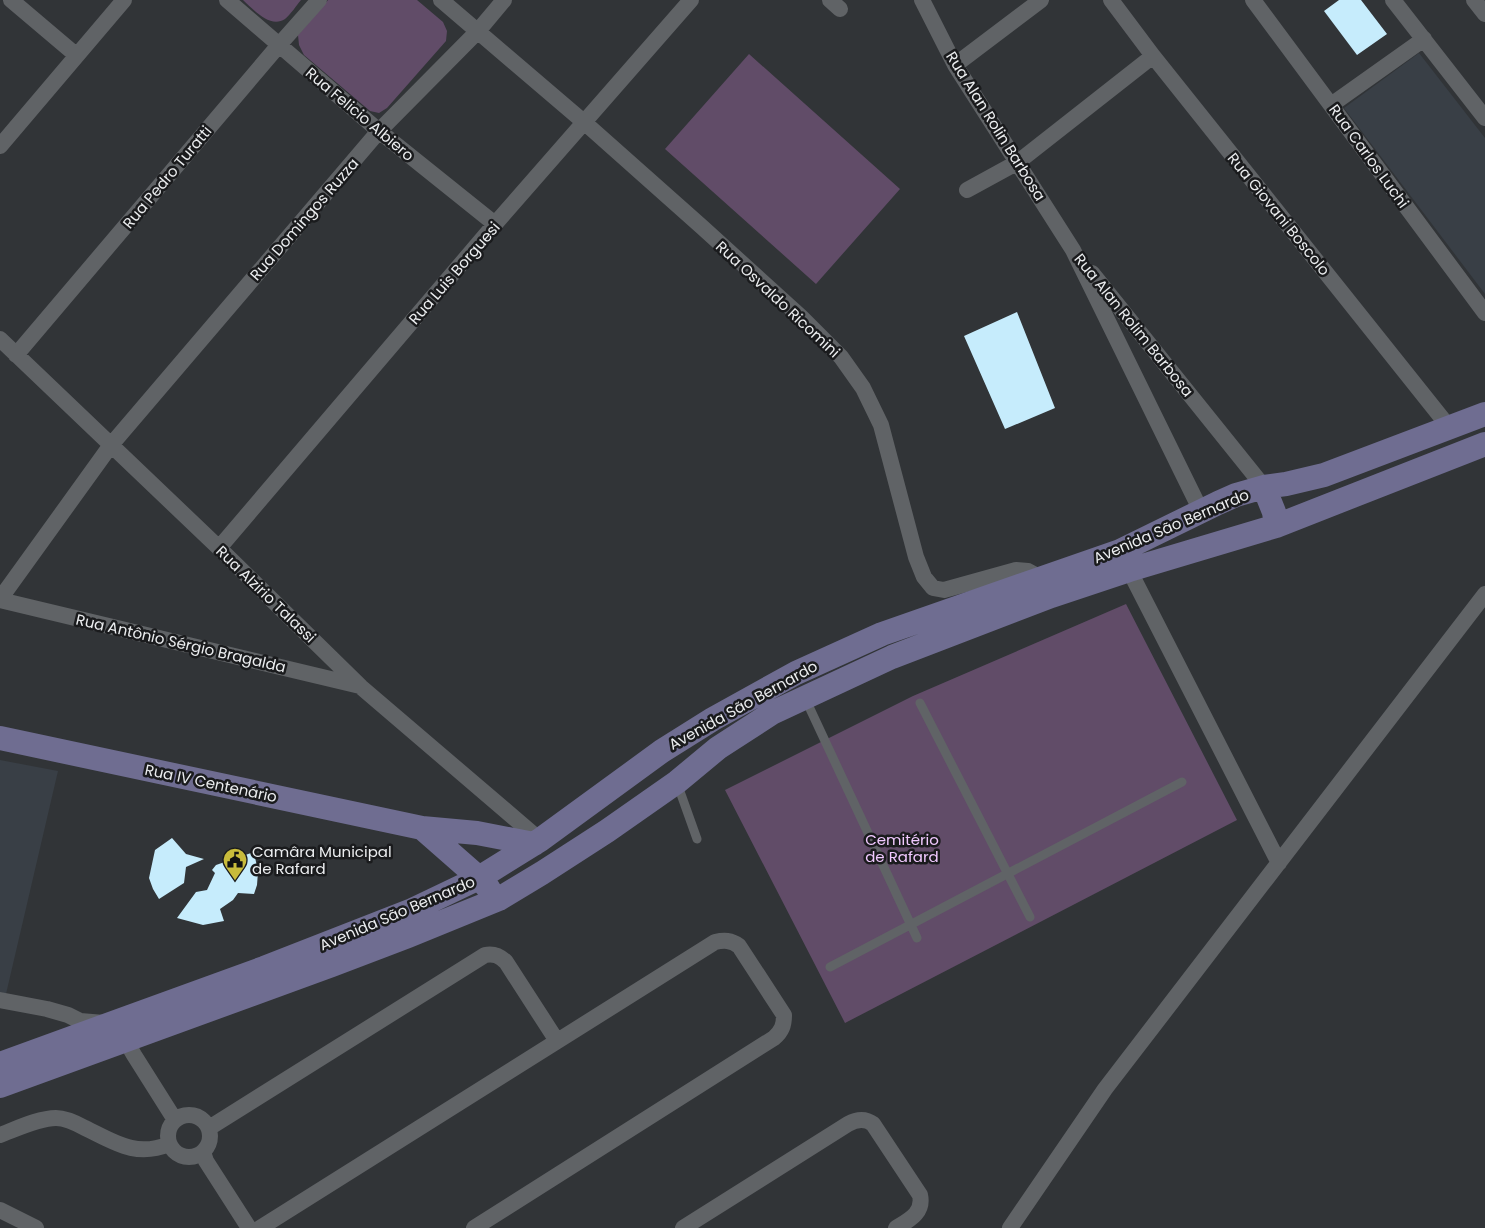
<svg xmlns="http://www.w3.org/2000/svg" width="1485" height="1228" font-family="Poppins,sans-serif">
  <style>
    .built { fill: #393f46 }
    .green { fill: #614c68 }
    .building { fill: #c6ecfc }
    .lines { fill: none; stroke-linecap: round; stroke-linejoin: round }
    .lane { stroke: #606366; stroke-width: 9 }
    .street { stroke: #606366; stroke-width: 16 }
    .secondary { stroke: #6f6d91; stroke-width: 24 }
    .labels { text-anchor: middle; dominant-baseline: central; stroke-width: 5; stroke-linejoin: round; paint-order: stroke }
    .street-label { font-size: 15px; fill: #ebedef; stroke: #1a1b1d }
    .park-label { font-size: 15px; fill: #f1c9ff; stroke: #1a1b1d }
    .poi-label { font-size: 15px; fill: #ebedef; stroke: #1a1b1d; text-anchor: start }
  </style>
  <rect width="100%" height="100%" fill="#313437"/>
  <path class="built" d="M1419,53L1485,138V294L1344,108Z
    M0,760L58,771L6,994L0,992Z"/>
  <path class="green" d="M243,0H301C296,6 291,14 285,19C270,29 253,9 243,0Z
    M328,0H417L443,22L447,31L446,41L387,108L379,113L370,111L304,55L299,45L298,35Z
    M749,54L900,189L816,284L665,149Z
    M1126,604L1237,820L845,1023L725,790L913,696Z"/>
  <path class="building" d="M1339,0H1361L1387,34L1357,55L1324,11Z
    M1017,312L1055,408L1005,429L964,336Z
    M172,838L186,854L204,859L186,867L184,883L159,899L153,889L149,878L155,850Z
    M254,852L258,872L257,885L254,894L238,893L233,900L220,909L224,921L203,925L177,918L196,892L207,890L215,873L212,870L216,865Z"/>
  <g class="lines">
    <path class="lane" d="M805,698L917,938
      M920,703L1030,917
      M677,783L697,839
      M830,967L1182,782"/>
    <path class="street" d="M11,0L76,55
      M227,0L379,131L495,224
      M441,0L585,123L702,227L801,317L841,357L863,388L881,425L916,557L924,577L933,588L944,590L1016,570L1028,571L1041,578
      M830,0L840,9
      M922,0L955,65L1073,250L1201,511
      M1111,0L1153,56L1449,427
      M1253,0L1485,313
      M1393,0L1485,118
      M1474,0L1485,14
      M955,65L1041,0
      M1331,105L1424,39
      M0,146L124,0
      M967,190L1018,162L1153,56
      M1092,273L1264,487
      M0,339L219,548L361,687L540,840
      M16,355L279,45L319,0
      M219,548L495,224L691,0
      M1125,562L1279,863
      M0,599L111,445L379,131L478,31L504,0
      M0,600L360,686
      M0,1000L47,1009L68,1015L80,1021L104,1023
      M126,1041L134,1055L175,1120
      M168 1136a21 21 0 1 1 42 0a21 21 0 1 1-42 0Z
      M209,1128L485,955C494,953 500,956 506,962L557,1041
      M0,1135C16,1129 39,1118 56,1118C66,1118 76,1123 85,1128C114,1142 136,1158 169,1144
      M203,1152L206,1161L249,1228
      M0,1210L36,1228
      M260,1228L715,942C724,940 731,940 739,946L784,1015C784,1025 782,1031 774,1038L474,1228
      M683,1228L848,1124C857,1119 865,1118 873,1124L920,1195C924,1213 909,1220 896,1228
      M1010,1228L1105,1089L1485,594"/>
    <path class="secondary" d="M1264,487L1274,512L1276,526
      M0,738L422,828L477,833L534,844
      M422,828L479,878L489,889
      M0,1064L264,968L410,911L479,878L540,840L662,751L713,719L796,673L882,634L1120,551L1218,503L1236,495L1264,487L1286,484L1324,475L1485,414
      M0,1086L332,965L408,936L499,899L542,873L607,831L677,782L718,748L772,713L892,657L1051,596L1129,570L1276,526L1485,444"/>
  </g>
  <defs>
    <symbol id="civic-pin" viewBox="-11 -11 22 30"><path d="M0 17L-7.5 6A9.5 9.5 0 1 1 7.5 6Z" fill="#c8bb3b" stroke="#1a1b1d"/><path d="M-.6-6.5H3V-4.5H.6V-3L4-1V1h2V6H-6V1h2V-1L-.6-3ZM-1.2 2.5V6h2.4V2.5Z" fill="#111"/></symbol>
  </defs>
  <g fill-rule="evenodd">
    <use href="#civic-pin" x="221" y="846" width="28" height="38"/>
  </g>
  <g class="labels">
    <g class="street-label">
      <text transform="translate(360 114) rotate(40)">Rua Felicio Albiero</text>
      <text transform="translate(996 126) rotate(58)">Rua Alan Rolin Barbosa</text>
      <text transform="translate(1369 156) rotate(54)">Rua Carlos Luchi</text>
      <text transform="translate(167 177) rotate(-50)">Rua Pedro Turatti</text>
      <text transform="translate(1279 214) rotate(51)">Rua Giovani Boscolo</text>
      <text transform="translate(304 219) rotate(-49)">Rua Domingos Ruzza</text>
      <text transform="translate(454 273) rotate(-49)">Rua Luis Borguesi</text>
      <text transform="translate(778 299) rotate(43)">Rua Osvaldo Ricomini</text>
      <text transform="translate(1134 325) rotate(51)">Rua Alan Rolim Barbosa</text>
      <text transform="translate(1171 526) rotate(-23)">Avenida São Bernardo</text>
      <text transform="translate(266 594) rotate(44)">Rua Alzirio Talassi</text>
      <text transform="translate(181 643) rotate(13)">Rua Antônio Sérgio Bragalda</text>
      <text transform="translate(743 705) rotate(-29)">Avenida São Bernardo</text>
      <text transform="translate(211 783) rotate(12)">Rua IV Centenário</text>
      <text transform="translate(397 913) rotate(-23)">Avenida São Bernardo</text>
    </g>
    <g class="park-label">
      <text x="902" y="839">Cemitério<tspan x="902" dy="17">de Rafard</tspan></text>
    </g>
    <g class="poi-label">
      <text x="252" y="851">Camâra Municipal<tspan x="252" dy="17">de Rafard</tspan></text>
    </g>
  </g>
</svg>
